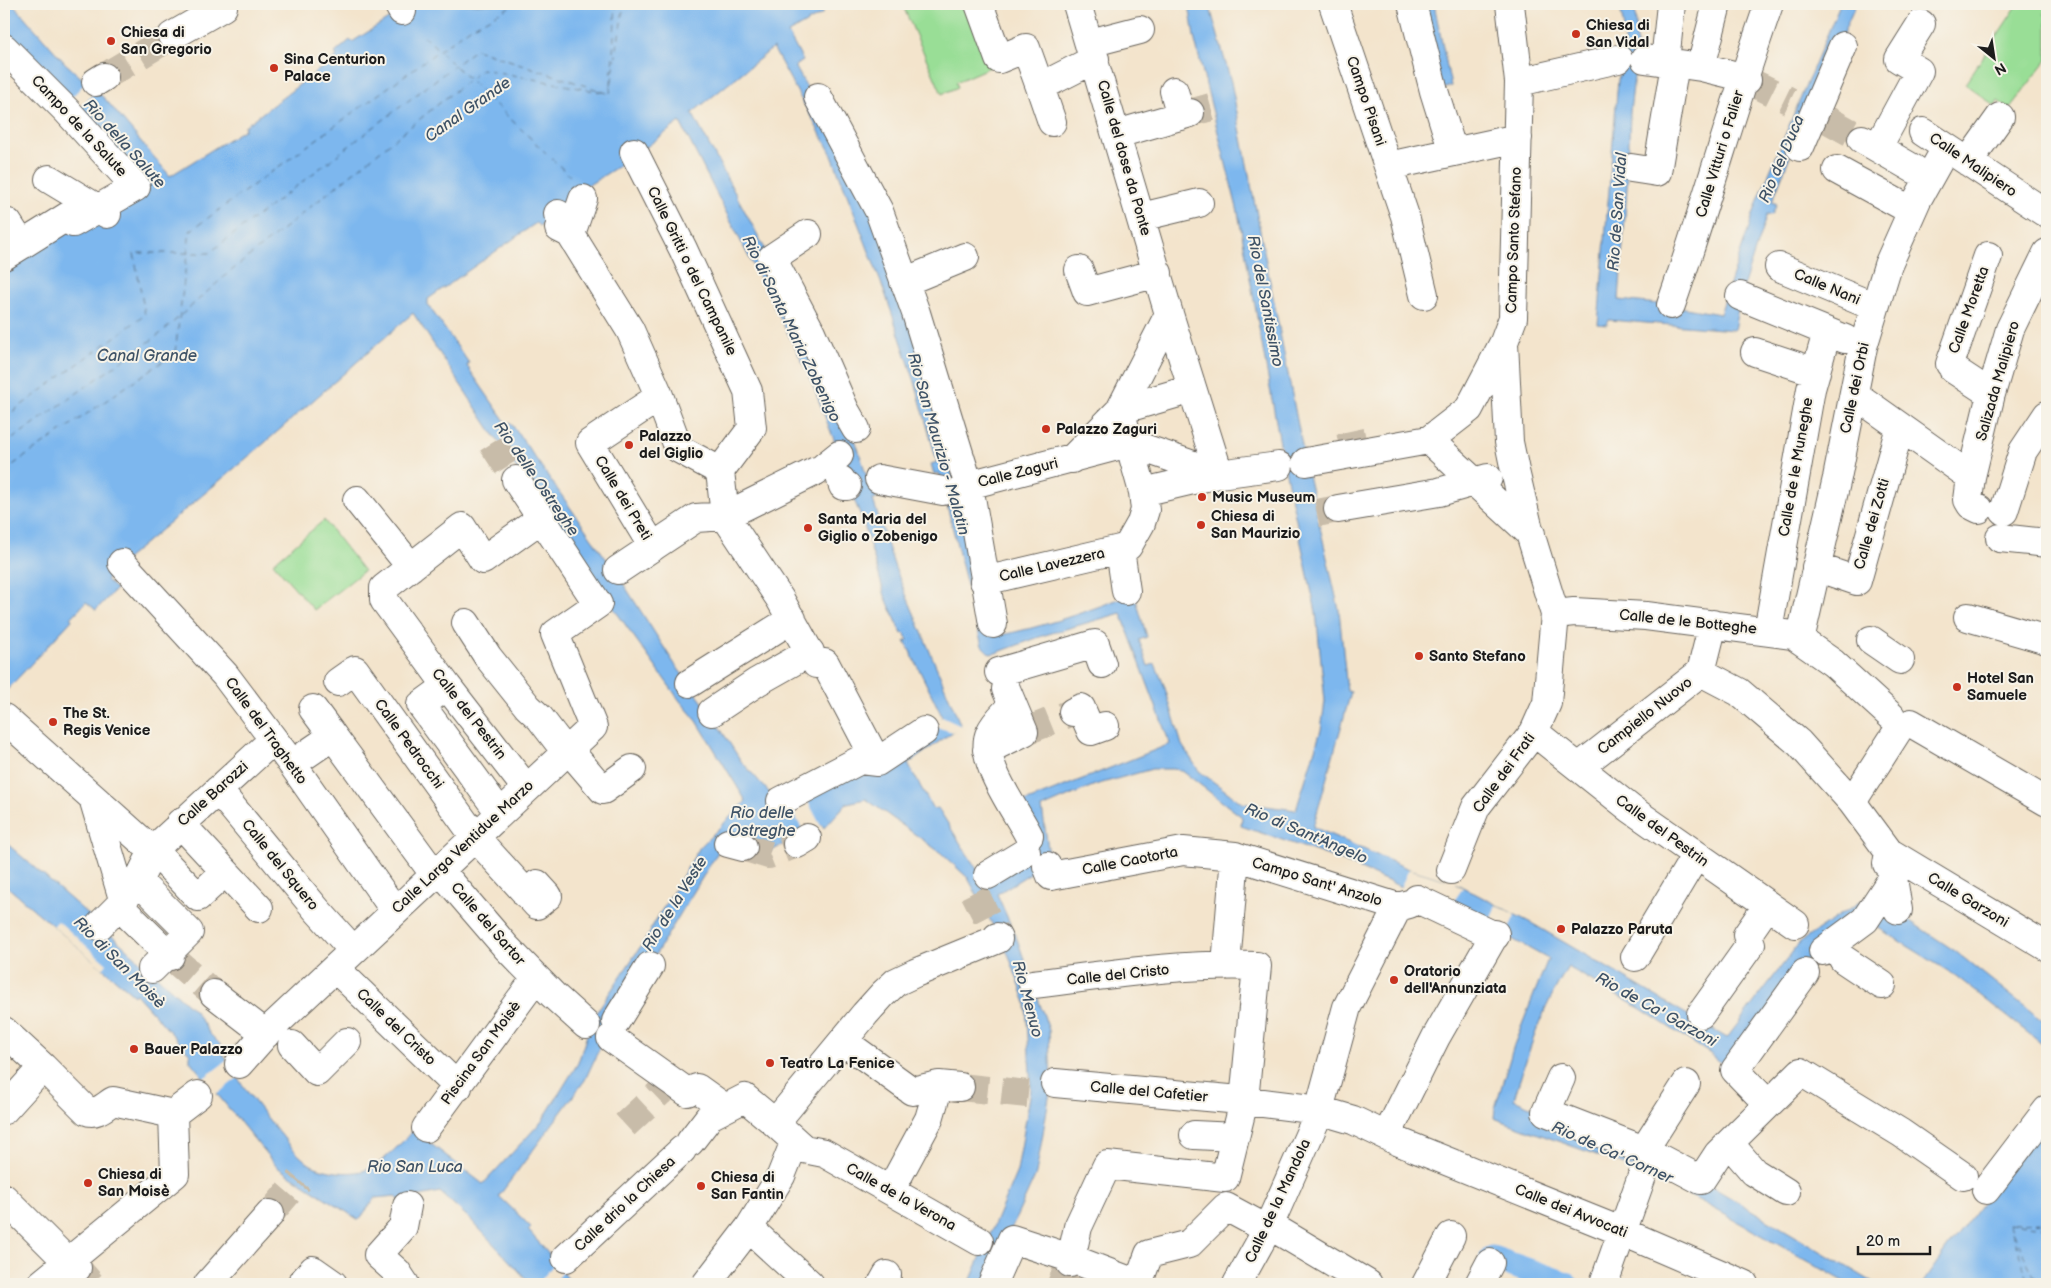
<svg xmlns="http://www.w3.org/2000/svg" width="2051" height="1288" font-family="'Balsamiq Sans',sans-serif">
  <style>
    .green { fill: #99de96; stroke: #5a7d59 }
    .water { fill: #7db7ee; stroke: #4c6a85; fill-rule: evenodd }
    .pier { fill: #f3e4cc }
    .lines { fill: none; stroke-linecap: round; stroke-linejoin: round }
    .canal { stroke: #7db7ee; stroke-width: 25 }
    .ferry { stroke: #3e5266; stroke-width: 1; stroke-dasharray: 6 5; stroke-linecap: butt }
    .minor-tunnel { stroke: #c8bca9; stroke-width: 28; stroke-dasharray: 28 14; stroke-linecap: butt }
    .minor-casing { stroke: #67625a; stroke-width: 30 }
    .minor { stroke: #fff; stroke-width: 28 }
    .poi-dot { fill: #c8321e; stroke: #f7f3e8; stroke-width: 2 }
    .labels { text-anchor: middle; dominant-baseline: central; stroke-width: 4; stroke-linejoin: round; paint-order: stroke }
    .poi-label { font-size: 15px; font-weight: bold; fill: #1c1c1c; stroke: #f7f3e8; text-anchor: start }
    .street-label { font-size: 15px; fill: #1c1c1c; stroke: #f7f3e8 }
    .water-label { font-size: 16px; font-style: italic; fill: #3e5266; stroke: #f7f3e8 }
  </style>
  <rect width="100%" height="100%" fill="#f7f3e8"/>
  <filter id="ink" filterUnits="userSpaceOnUse"><feTurbulence type="fractalNoise" baseFrequency=".02" numOctaves="2"/><feDisplacementMap in="SourceGraphic" scale="10" xChannelSelector="R" yChannelSelector="G"/><feConvolveMatrix kernelMatrix="1 2 1 2 8 2 1 2 1" color-interpolation-filters="sRGB"/></filter>
  <filter id="wash" filterUnits="userSpaceOnUse"><feTurbulence type="fractalNoise" baseFrequency=".0096" numOctaves="4" result="noise"/><feDisplacementMap in="SourceGraphic" scale="20" xChannelSelector="R" yChannelSelector="G"/><feGaussianBlur stdDeviation="1.12" result="paint"/><feColorMatrix in="noise" values="0 0 0 0 0 0 0 0 0 0 0 0 0 0 0 0 0 1.4 0 .05"/><feComposite in="paint" operator="in"/></filter>
  <g filter="url(#wash)">
    <rect width="100%" height="100%" fill="#f3e4cc"/>
    <path class="green" d="M902,4H973L997,64L956,82L958,87L942,94Z
      M2018,4H2047V10L2044,14L2047,17V60L2009,109L1998,101L1995,106L1965,84Z
      M324,520L364,571L314,610L273,563Z"/>
    <path class="water" d="M4,4H13L65,63L106,100L170,176L245,129L244,127L337,56L335,53L350,40L352,42L412,4H823L822,14L788,33L803,61L795,66L872,205L913,329L996,636C1044,627 1089,611 1134,593L1147,637L1139,640L1148,666L1155,664L1164,685L1182,745L1199,771L1242,803L1296,810L1321,730L1325,701L1316,612L1283,460L1238,212L1194,37L1189,4H1209L1231,82L1306,466L1339,610L1347,691L1351,692L1313,827L1409,869L1455,883L1533,924L1727,1038L1800,942L1886,884L1901,915L1955,951L2033,1013L2047,1023V1048L1956,976L1867,921L1821,950L1801,970L1729,1069L1709,1053L1641,1009L1568,967C1540,1012 1529,1050 1514,1099L1704,1182L1876,1284H1849L1704,1203L1641,1171L1494,1118L1495,1108L1514,1045L1548,959L1487,925L1338,859L1241,826L1242,817L1181,770L1172,769H1152L1095,785L1042,808L1050,861L997,894L1017,939L1049,1030L1051,1086L1036,1174L986,1284H969L1017,1171L1031,1090L1026,1003L1009,956L968,878L941,853L866,799L847,803L824,828L822,825L769,852L744,845L724,842L603,1041L585,1080L499,1196L531,1227L528,1230L553,1259L572,1284H531L470,1219L440,1192L399,1200L396,1196L375,1198L359,1220L277,1167L190,1061V1054L136,994L134,995L4,884V841L98,923L195,1011L210,1034L225,1049L222,1052C237,1079 255,1103 274,1126C285,1139 295,1153 308,1163C323,1173 355,1176 371,1168C386,1159 402,1143 413,1130L483,1184L542,1121L578,1063L592,1019L651,931L650,930L700,847L746,801L697,721L680,701L549,518L413,313L261,446L124,561L106,580L116,589L96,610L86,602L71,618L72,620L4,693V265L145,188L4,28ZM773,48L831,153L885,293L915,382L937,462L931,464L934,474L939,473L982,646L990,654L996,653L1045,635L1121,613L1170,744L1015,806L1030,853L985,882L938,808L933,809L908,764L961,726L895,568L873,500L877,499L874,489L871,490L856,442L770,258L692,113ZM680,122L808,373L838,450L850,491L862,518L885,596L902,634L904,633L908,640L905,641L942,716L936,727L778,802L741,761L709,711L674,663L619,577L510,422L507,424L467,366L469,363L428,305V299L536,223L539,226L589,196L584,188L633,157Z
      M1417,4H1434L1451,86L1437,91Z
      M1619,4H1635L1637,52L1630,112L1628,174L1619,300L1668,305L1720,314L1758,200L1840,4H1856L1793,148L1772,202L1777,204L1772,215L1767,214L1741,293L1734,330L1609,320L1607,325L1598,324L1618,80C1625,49 1627,35 1619,4Z
      M2047,1119V1284H1922L1947,1248Z"/>
    <path class="pier" d="M85,83L94,93L76,113L67,102Z
      M942,717L961,726L963,725V728L959,732L958,730L953,732L936,727L934,726L938,719Z
      M803,792L823,830L821,829L806,836L786,800Z
      M1409,869L1442,879L1456,881L1455,883L1463,888L1448,909L1390,886L1391,883L1400,888Z
      M1496,905L1515,915L1505,938L1487,928Z
      M58,921L107,964L103,969L53,926Z
      M229,1059L240,1076L215,1096L201,1080Z
      M557,1260L564,1271L553,1284H538Z"/>
    <g class="lines">
      <path class="canal" d="M1492,1258L1566,1284"/>
      <path class="ferry" d="M424,36L570,176
        M611,85L616,4
        M610,93L624,4
        M4,418L145,315L134,253H209L476,49L610,94
        M4,445L160,334L226,275L482,69L605,93
        M4,471L175,353L190,231L470,28L515,4
        M2008,1223L2038,1284
        M2008,1223L2047,1227
        M2013,1223L2047,1222
        M2011,1231L2030,1284"/>
    </g>
  </g>
  <g filter="url(#ink)">
    <g class="lines">
      <path class="minor-tunnel" d="M104,77L172,36
        M1747,80L1790,101
        M1190,113L1211,107
        M1826,119L1862,139
        M1350,431L1354,449
        M492,443L516,480
        M1317,513L1338,509
        M1024,732L1073,712
        M743,847L769,855L797,844
        M974,892L997,937
        M170,956L214,994
        M960,1087L1028,1094
        M625,1125L669,1084
        M270,1214L299,1180
        M77,1268L91,1284
        M1061,1284L1070,1263"/>
      <defs>
        <path id="minor" d="M398,4L402,11
          M979,4L999,59L1026,48L1040,87L1095,59
          M1077,4L1169,314L1219,474L1279,466
          M1333,4L1405,216L1424,295
          M1412,4L1434,91L1453,152
          M172,36L223,7
          M1090,43L1140,30
          M4,48L67,111L136,187L73,223L68,216L4,256
          M1645,59L1701,67L1730,74L1747,80
          M1665,62L1671,4
          M1701,67L1717,4
          M96,82L104,77
          M1519,82L1618,59
          M1040,87L1052,122
          M1174,91L1181,116
          M818,97L879,211L916,313L969,486L993,624
          M1923,132L2047,214
          M1117,134L1190,113
          M1862,139L1914,169
          M1800,147L1843,46
          M1878,147L1919,71L1899,59L1921,24
          M634,152L683,249L748,391L752,428L720,471L725,516L780,599L816,664L825,663L877,762
          M1968,162L2000,117
          M1389,166L1518,138
          M1631,168L1657,172L1675,64
          M1837,170L1912,211
          M49,179L107,214
          M558,214L630,330L658,393L679,449L720,471
          M1141,217L1199,203
          M8,223L22,245
          M559,228L571,234L583,199
          M808,234L772,258L811,332L845,410L856,429
          M1779,267L1875,307
          M1079,270L1087,292L1158,273
          M904,282L965,257
          M1740,296L1845,339
          M1671,305C1706,205 1734,103 1769,4
          M1755,352L1816,372
          M1950,364L1988,256
          M1953,369L1991,394
          M1854,394L1971,477
          M1429,440L1531,534
          M1072,459L1120,410L1169,314
          M1306,462L1429,440L1469,409L1504,342L1513,318L1519,82L1510,4
          M824,467L839,455
          M879,479L943,491
          M841,480L843,486H847
          M965,486L1129,443L1219,474
          M1143,492L1219,474
          M357,500L411,567
          M1338,509L1439,492L1488,478
          M1979,509L1971,505L1968,500L1971,477L1991,394L2010,329L2047,253
          M2004,511L2023,451L2047,415
          M2000,538L2047,543
          M653,547L590,443L659,397
          M1120,549L1128,546L1141,523L1145,510L1143,492L1120,410L1192,389
          M122,563L225,675L292,764L395,911
          M1816,567L1857,581L1900,427
          M618,570L696,518L725,516L816,471
          M984,581L1120,549L1126,591
          M1555,614L1574,612L1646,616L1793,635L1833,663L1891,716
          M1968,617L2047,640
          M466,623L488,657L528,707L540,718L566,752
          M1713,624L1701,672L1739,692L1799,743L1852,802L1889,852L1898,910
          M1768,631L1811,389L1827,332
          M1800,640L1837,478L1863,347L1888,265L1917,200L1946,148
          M1871,640L1900,660
          M999,672L1095,644L1102,664
          M338,682L355,670L475,837L537,905L548,896L537,884L526,894
          M690,683L792,619
          M447,686L421,705L500,813
          M1012,705C1005,713 994,723 990,733C977,760 1017,811 1029,836
          M313,709L333,736
          M712,712L757,682L810,652
          M1073,712L1081,708L1091,731L1105,726
          M4,718L164,861L198,897L225,872
          M1911,723L2047,802
          M1534,732L1631,809L1795,924
          M568,749L603,790L632,769
          M987,750L1024,732L1006,689
          M1588,760L1701,672
          M292,764L333,736L434,874
          M526,788L447,686L384,600V588L462,527L483,560L542,518
          M218,790L316,909L344,940
          M93,798L123,899
          M781,801L860,760L877,762L924,731
          M1852,802L1897,732
          M180,823L259,908
          M728,843L743,847
          M797,844L807,838
          M1235,856L1398,907
          M1887,864L1889,852L2047,947
          M1047,866L1051,876L1183,851L1235,856L1226,965
          M439,869L506,947L553,995L586,1025
          M1451,870L1476,807L1534,732L1547,703L1555,614L1529,530L1515,471L1509,442L1504,343
          M988,875L1026,852
          M138,881L154,849L273,740
          M1417,899L1495,936
          M119,906L170,956
          M99,926L119,906L138,881L189,932L152,969
          M1823,951L1865,920L1888,885
          M1635,957L1696,855
          M1843,959L1882,985
          M335,968L458,1087
          M1033,984C1107,975 1182,963 1257,966L1244,1101L1225,1178L1107,1165L1078,1227L1070,1263
          M214,994L266,1034
          M1701,1014L1751,944L1747,935L1767,906
          M616,1021L650,966
          M4,1031L43,1067L87,1111C96,1115 105,1106 113,1101L173,1114
          M611,1038L687,1092L697,1088L725,1108
          M843,1041L912,1091L939,1085L960,1087
          M292,1045L317,1072L347,1042
          M239,1064L270,1029L335,968L593,727L555,634L598,604L516,480
          M1561,1078L1546,1112L1644,1150L1701,1180L1718,1154L1801,1072L1901,1133L1963,1176
          M1055,1083L1240,1100L1319,1110L1353,1120L1397,1141L1623,1232L1744,1284
          M1768,1104L1735,1070L1805,973
          M4,1110L43,1067
          M426,1128L536,978
          M1194,1135L1235,1137
          M1387,1135L1436,1037L1495,934
          M795,1141L804,1149L824,1153L979,1241
          M690,1142L710,1116L745,1098L775,1123
          M1729,1143L1754,1172L1786,1192
          M1644,1150L1686,1084
          M896,1180L929,1119L939,1085
          M1986,1190L2047,1110
          M4,1198L67,1261L77,1268
          M749,1228L810,1284
          M566,1258L682,1150
          M1604,1283L1642,1176
          M41,1284L175,1174L173,1114L198,1095
          M208,1284L270,1214
          M301,1284L313,1270L333,1284
          M405,1284L397,1272L378,1255L403,1227L407,1206
          M706,1284L749,1228L781,1176L795,1141L775,1123L865,1014L883,994L896,982L915,973L998,939L997,937
          M882,1284L887,1275
          M992,1284L1012,1239L1070,1258L1138,1284
          M1138,1284L1149,1254L1189,1244L1226,1207L1263,1227L1274,1228L1368,1284
          M1237,1284L1268,1228L1317,1117L1347,1007L1398,907L1409,904
          M1426,1284L1451,1236
          M1479,1284L1490,1263"/>
      </defs>
      <use href="#minor" class="minor-casing"/>
      <use href="#minor" class="minor"/>
    </g>
  </g>
  <g class="poi-dot">
    <circle cx="1576" cy="34" r="5"/>
    <circle cx="111" cy="41" r="5"/>
    <circle cx="274" cy="68" r="5"/>
    <circle cx="1046" cy="429" r="5"/>
    <circle cx="629" cy="445" r="5"/>
    <circle cx="1202" cy="497" r="5"/>
    <circle cx="1201" cy="525" r="5"/>
    <circle cx="808" cy="528" r="5"/>
    <circle cx="1419" cy="656" r="5"/>
    <circle cx="1957" cy="687" r="5"/>
    <circle cx="53" cy="722" r="5"/>
    <circle cx="1561" cy="929" r="5"/>
    <circle cx="1394" cy="980" r="5"/>
    <circle cx="134" cy="1049" r="5"/>
    <circle cx="770" cy="1063" r="5"/>
    <circle cx="88" cy="1183" r="5"/>
    <circle cx="701" cy="1186" r="5"/>
  </g>
  <g class="labels">
    <g class="poi-label">
      <text x="1586" y="25">Chiesa di<tspan x="1586" dy="17">San Vidal</tspan></text>
      <text x="121" y="32">Chiesa di<tspan x="121" dy="17">San Gregorio</tspan></text>
      <text x="284" y="59">Sina Centurion<tspan x="284" dy="17">Palace</tspan></text>
      <text x="1056" y="429">Palazzo Zaguri</text>
      <text x="639" y="436">Palazzo<tspan x="639" dy="17">del Giglio</tspan></text>
      <text x="1212" y="497">Music Museum</text>
      <text x="1211" y="516">Chiesa di<tspan x="1211" dy="17">San Maurizio</tspan></text>
      <text x="818" y="519">Santa Maria del<tspan x="818" dy="17">Giglio o Zobenigo</tspan></text>
      <text x="1429" y="656">Santo Stefano</text>
      <text x="1967" y="678">Hotel San<tspan x="1967" dy="17">Samuele</tspan></text>
      <text x="63" y="713">The St.<tspan x="63" dy="17">Regis Venice</tspan></text>
      <text x="1571" y="929">Palazzo Paruta</text>
      <text x="1404" y="971">Oratorio<tspan x="1404" dy="17">dell'Annunziata</tspan></text>
      <text x="144" y="1049">Bauer Palazzo</text>
      <text x="780" y="1063">Teatro La Fenice</text>
      <text x="98" y="1174">Chiesa di<tspan x="98" dy="17">San Moisè</tspan></text>
      <text x="711" y="1177">Chiesa di<tspan x="711" dy="17">San Fantin</tspan></text>
    </g>
    <g class="street-label">
      <text transform="translate(1366 101) rotate(71)">Campo Pisani</text>
      <text transform="translate(79 126) rotate(47)">Campo de la Salute</text>
      <text transform="translate(1720 154) rotate(-73)">Calle Vitturi o Falier</text>
      <text transform="translate(1124 158) rotate(74)">Calle del dose da Ponte</text>
      <text transform="translate(1973 165) rotate(34)">Calle Malipiero</text>
      <text transform="translate(1514 240) rotate(-88)">Campo Santo Stefano</text>
      <text transform="translate(692 271) rotate(64)">Calle Gritti o del Campanile</text>
      <text transform="translate(1827 287) rotate(23)">Calle Nani</text>
      <text transform="translate(1969 310) rotate(-70)">Calle Moretta</text>
      <text transform="translate(1998 381) rotate(-74)">Salizada Malipiero</text>
      <text transform="translate(1855 388) rotate(-78)">Calle dei Orbi</text>
      <text transform="translate(1796 467) rotate(-80)">Calle de le Muneghe</text>
      <text transform="translate(1018 473) rotate(-14)">Calle Zaguri</text>
      <text transform="translate(623 498) rotate(59)">Calle dei Preti</text>
      <text transform="translate(1872 524) rotate(-74)">Calle dei Zotti</text>
      <text transform="translate(1052 565) rotate(-13)">Calle Lavezzera</text>
      <text transform="translate(1688 622) rotate(6)">Calle de le Botteghe</text>
      <text transform="translate(469 714) rotate(52)">Calle del Pestrin</text>
      <text transform="translate(1645 716) rotate(-38)">Campiello Nuovo</text>
      <text transform="translate(266 731) rotate(54)">Calle del Traghetto</text>
      <text transform="translate(409 744) rotate(54)">Calle Pedrocchi</text>
      <text transform="translate(1504 773) rotate(-54)">Calle dei Frati</text>
      <text transform="translate(213 794) rotate(-42)">Calle Barozzi</text>
      <text transform="translate(1662 831) rotate(36)">Calle del Pestrin</text>
      <text transform="translate(463 847) rotate(-43)">Calle Larga Ventidue Marzo</text>
      <text transform="translate(1130 861) rotate(-11)">Calle Caotorta</text>
      <text transform="translate(280 865) rotate(51)">Calle del Squero</text>
      <text transform="translate(1317 882) rotate(17)">Campo Sant' Anzolo</text>
      <text transform="translate(1968 900) rotate(31)">Calle Garzoni</text>
      <text transform="translate(488 924) rotate(49)">Calle del Sartor</text>
      <text transform="translate(1118 975) rotate(-6)">Calle del Cristo</text>
      <text transform="translate(396 1027) rotate(44)">Calle del Cristo</text>
      <text transform="translate(481 1053) rotate(-54)">Piscina San Moisè</text>
      <text transform="translate(1149 1092) rotate(5)">Calle del Cafetier</text>
      <text transform="translate(901 1197) rotate(29)">Calle de la Verona</text>
      <text transform="translate(1278 1201) rotate(-65)">Calle de la Mandola</text>
      <text transform="translate(625 1204) rotate(-43)">Calle drio la Chiesa</text>
      <text transform="translate(1571 1211) rotate(22)">Calle dei Avvocati</text>
    </g>
    <g class="water-label">
      <text transform="translate(468 110) rotate(-35)">Canal Grande</text>
      <text transform="translate(124 144) rotate(48)">Rio della Salute</text>
      <text transform="translate(1782 159) rotate(-67)">Rio del Duca</text>
      <text transform="translate(1618 212) rotate(-86)">Rio de San Vidal</text>
      <text transform="translate(1265 301) rotate(79)">Rio del Santissimo</text>
      <text transform="translate(791 329) rotate(64)">Rio di Santa Maria Zobenigo</text>
      <text x="147" y="356">Canal Grande</text>
      <text transform="translate(938 444) rotate(74)">Rio San Maurizio - Malatin</text>
      <text transform="translate(536 479) rotate(55)">Rio delle Ostreghe</text>
      <text x="762" y="813">Rio delle<tspan x="762" dy="18">Ostreghe</tspan></text>
      <text transform="translate(1306 834) rotate(23)">Rio di Sant'Angelo</text>
      <text transform="translate(675 904) rotate(-58)">Rio de la Veste</text>
      <text transform="translate(119 963) rotate(45)">Rio di San Moisè</text>
      <text transform="translate(1027 999) rotate(75)">Rio Menuo</text>
      <text transform="translate(1656 1010) rotate(29)">Rio de Ca' Garzoni</text>
      <text transform="translate(1612 1153) rotate(24)">Rio de Ca' Corner</text>
      <text x="415" y="1167">Rio San Luca</text>
    </g>
  </g>
  <rect width="2051" height="1288" fill="none" stroke="#f7f3e8" stroke-width="20"/>
  <g transform="translate(1994 58) rotate(150)" stroke="#f7f3e8" stroke-width="4" paint-order="stroke">
  <path d="M0-4L9 19L0 12L-9 19Z" fill="#1c1c1c"/>
  <text y="-8" font-size="14" font-weight="bold" text-anchor="middle" fill="#1c1c1c">N</text>
  </g>
  <path d="M1858 1246v8h72v-8" fill="none" stroke="#1c1c1c" stroke-width="2.5"/>
  <text x="1866" y="1246" font-size="15" fill="#1c1c1c" stroke="#f7f3e8" stroke-width="4" paint-order="stroke">20 m</text>
</svg>
